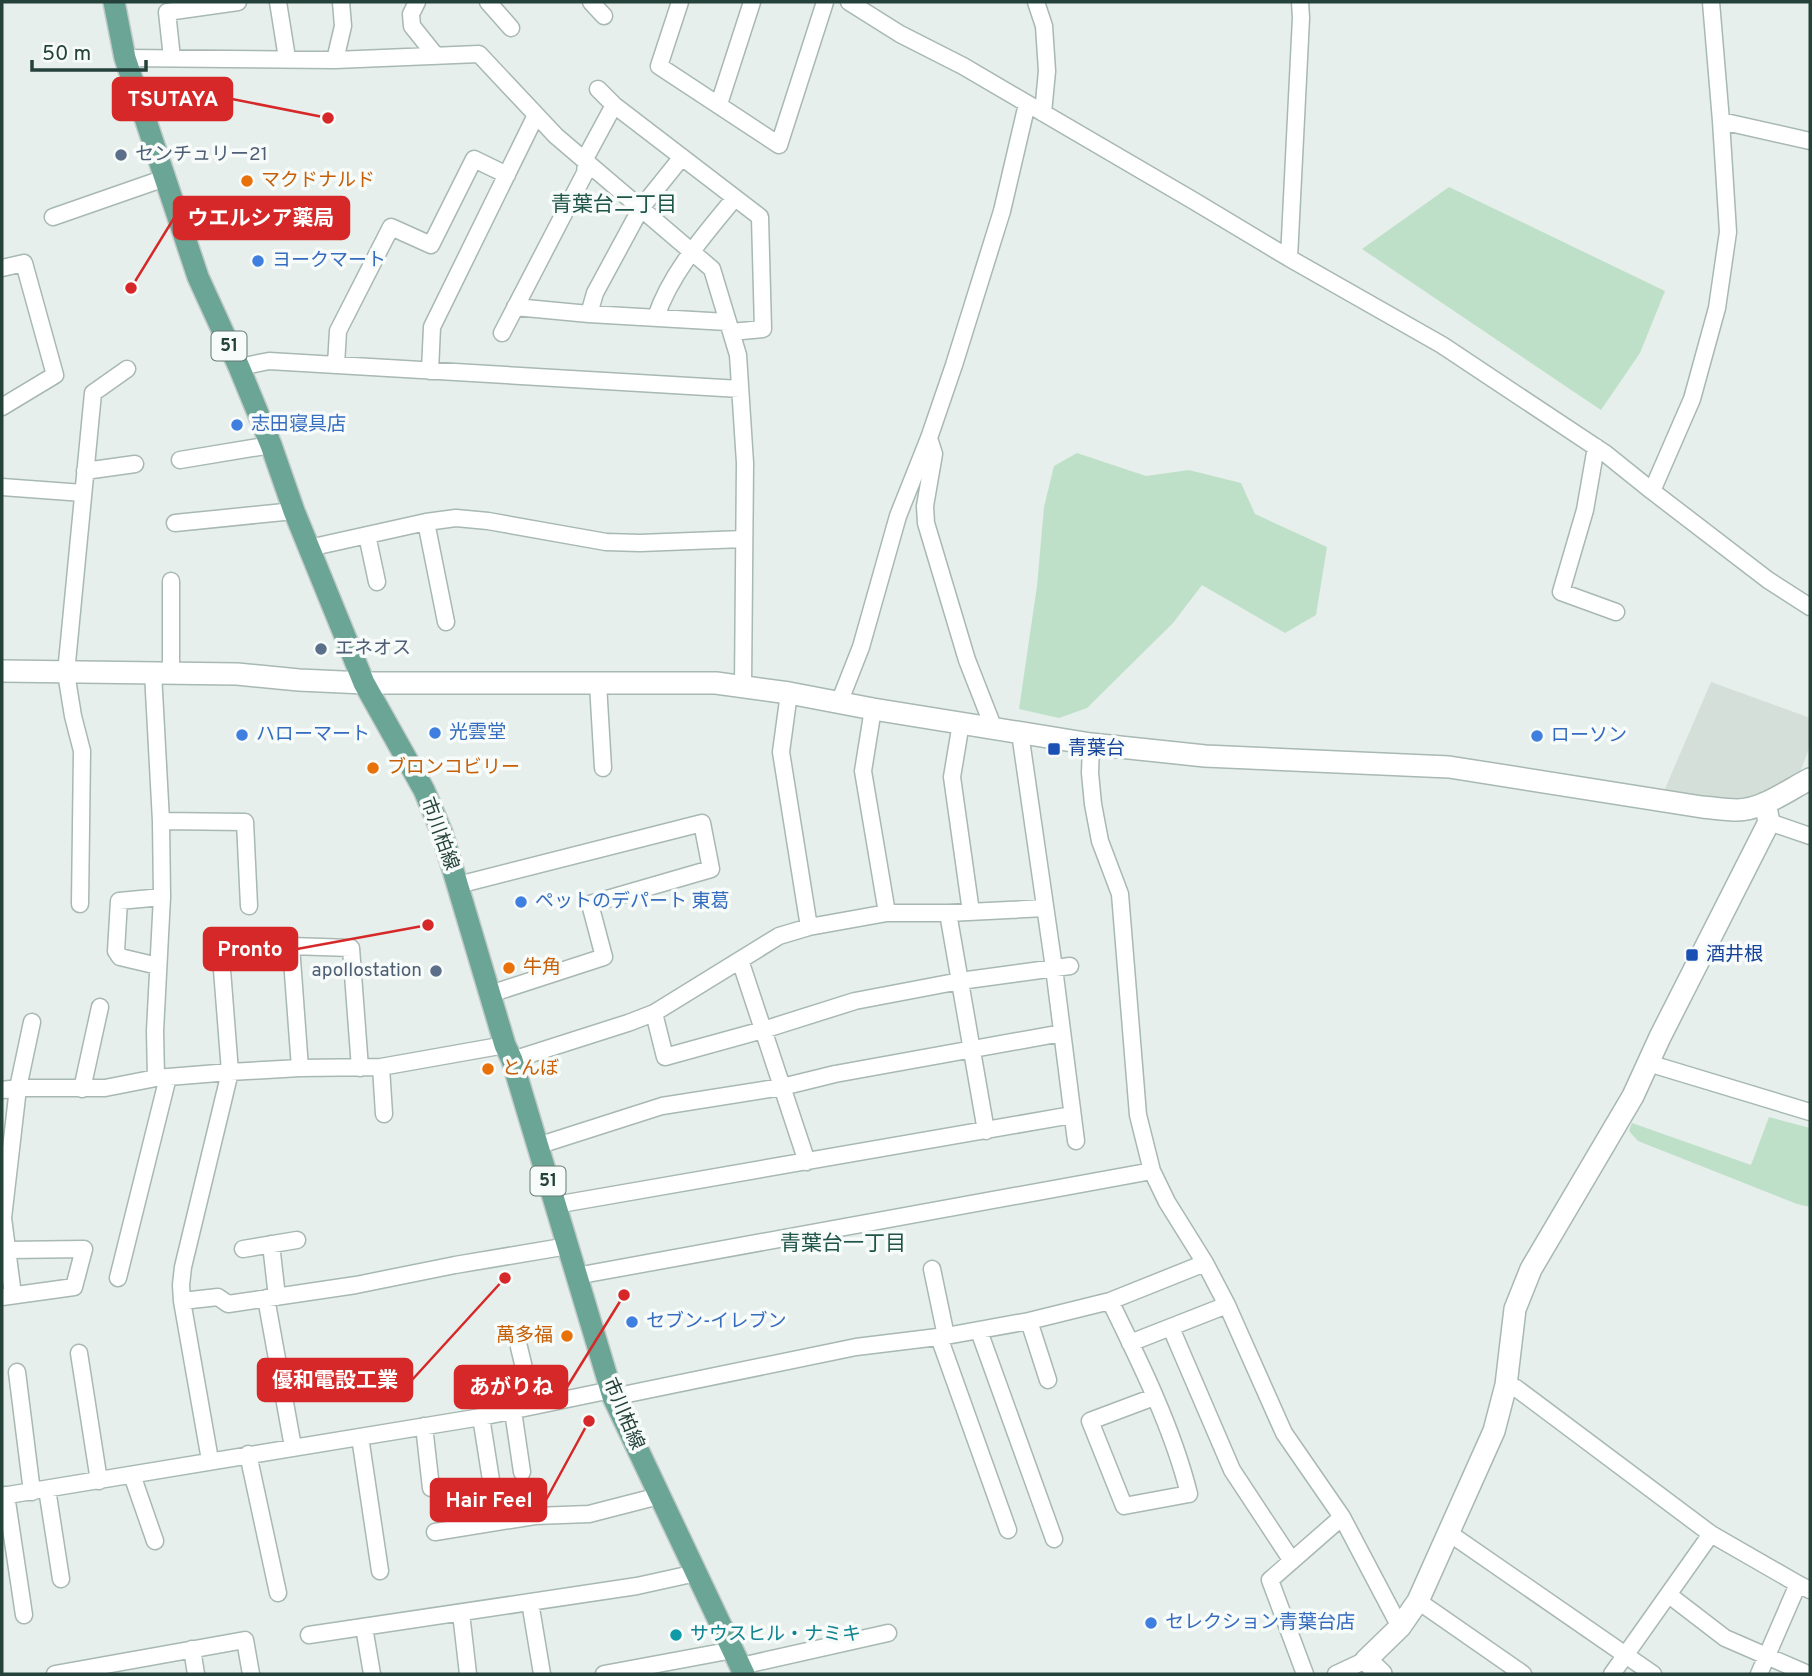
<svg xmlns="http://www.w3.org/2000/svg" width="1812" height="1676" font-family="Overpass,'Noto Sans JP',sans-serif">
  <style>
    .built { fill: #d4dfda }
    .green { fill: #bfe0c8 }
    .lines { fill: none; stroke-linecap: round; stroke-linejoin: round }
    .minor-casing { stroke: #a8b8b2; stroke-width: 19 }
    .tertiary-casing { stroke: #a8b8b2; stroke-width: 24 }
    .primary-casing { stroke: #c2cac8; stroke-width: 24 }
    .minor { stroke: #fff; stroke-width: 16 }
    .tertiary { stroke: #fff; stroke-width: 21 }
    .primary { stroke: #6aa596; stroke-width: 21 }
    .service-dot { fill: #5c6f8a; stroke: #f7fbf9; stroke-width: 2.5 }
    .food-dot { fill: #e8710a; stroke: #f7fbf9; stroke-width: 2.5 }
    .shop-dot { fill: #3f7fe0; stroke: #f7fbf9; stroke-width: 2.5 }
    .transit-dot { fill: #1a4fb4; stroke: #f7fbf9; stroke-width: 2.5 }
    .culture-dot { fill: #0f9aa8; stroke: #f7fbf9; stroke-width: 2.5 }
    .labels { text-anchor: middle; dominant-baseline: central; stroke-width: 7; stroke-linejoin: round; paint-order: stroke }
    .shield { fill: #f7fbf9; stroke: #637a73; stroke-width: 2 }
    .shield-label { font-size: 18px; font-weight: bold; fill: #24423a }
    .service-label { font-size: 19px; fill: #4e5e75; stroke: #f7fbf9; text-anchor: start }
    .food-label { font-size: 19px; fill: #c56008; stroke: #f7fbf9; text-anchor: start }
    .shop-label { font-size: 19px; fill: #366cbe; stroke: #f7fbf9; text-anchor: start }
    .transit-label { font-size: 19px; fill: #164399; stroke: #f7fbf9; text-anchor: start }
    .street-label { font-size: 19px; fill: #24423a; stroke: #f7fbf9 }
    .culture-label { font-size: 19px; fill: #0d838f; stroke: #f7fbf9; text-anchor: start }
    .neighbourhood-label { font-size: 21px; fill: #1f5548; stroke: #f7fbf9 }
    .leader { fill: none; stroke: #d62828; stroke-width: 2.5 }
    .callout-dot { fill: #d62828; stroke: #f7fbf9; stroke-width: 2.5 }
    .callout { fill: #d62828; stroke: #d62828; stroke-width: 2.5 }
    .callout-label { font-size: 21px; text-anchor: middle; font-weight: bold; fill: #fff }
  </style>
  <rect width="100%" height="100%" fill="#e6efeb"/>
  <path class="built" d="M1711,682L1810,718V746L1800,772L1766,792L1747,798L1706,799L1664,791Z"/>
  <path class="green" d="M1449,187L1665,291L1640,353L1601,410L1362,249Z
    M1077,453L1146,476L1189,470L1241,483L1255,514L1327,547L1316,615L1285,633L1202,585L1173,623L1087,708L1059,718L1019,709L1037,586L1044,507L1054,466Z
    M1769,1117L1810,1128V1207L1797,1204L1638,1141L1629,1131L1632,1123L1751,1165Z"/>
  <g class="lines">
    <defs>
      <path id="minor" d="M278,2L287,58
        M417,2L411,14L412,26L436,56
        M488,2L511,28
        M591,2L604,16
        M680,2L659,66L779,145L825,2
        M849,2L900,34L963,66L1194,201L1289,258L1442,345L1606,454L1652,491L1768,580L1810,607
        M1036,2L1044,26L1047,71L1043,113
        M125,58L335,60L479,54L556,136L712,269L738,355L745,463L743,686
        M172,58L167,12L238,2
        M335,60L343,26L341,2
        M598,89L614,105L760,217L763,329L731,332
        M719,104L752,2
        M1721,121L1810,141
        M53,217L165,178
        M1289,258L1301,18L1300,2
        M2,268L24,263L55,375L2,407
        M515,307L589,314L727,322
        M589,314L595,293L641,208L682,157
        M656,317C670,274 705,234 734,199
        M502,333L585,173L587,155L614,105
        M336,365L338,331L391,227L431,245L474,159L507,175
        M239,367L269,361L740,389
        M430,371L432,327L536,115
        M929,438L934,454L925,506L926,523L967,660L994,729
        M1596,447L1585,510L1561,592L1616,612
        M180,460L271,445
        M85,471L135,464
        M2,487L83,493
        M1652,491L1692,399L1717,308L1728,232L1721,121L1711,2
        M426,522L446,622
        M175,523L294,511
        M367,535L377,582
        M309,548L426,522L456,518L488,521L606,542L640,543L743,539
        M171,581V673
        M153,673L161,821L162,897L155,1031L156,1078
        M598,684L603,768
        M789,693L781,752L809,927
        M839,703L861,647L898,516L929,438L954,365L1002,211L1027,104
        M873,709L863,771L887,913
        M961,723L952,777L971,912
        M1020,733L1054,968L1076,1141
        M1091,744L1090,773L1093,804L1100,841L1120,894L1138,1115L1152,1171L1167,1202L1205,1263L1227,1305L1284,1433L1342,1517L1400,1627
        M161,821L245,822L249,906
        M1769,822L1810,836
        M458,885L702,823L711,869L590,904L604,957L490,994
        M80,904L82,751L73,716L66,673L93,393L127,369
        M948,913L986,1131
        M740,960L807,1162
        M158,966L120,957L116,951L119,901L162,897
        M654,1013L665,1057L763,1030L855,1001L960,981L1070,966
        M512,1060L628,1023L654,1013L779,936L809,927L887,913H948L1045,908
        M1648,1063L1810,1112
        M381,1067L384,1114
        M300,1068L291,946L351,948L360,1068
        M82,1089L100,1007
        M2,1090L18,1088H105L156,1078L230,1072L300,1068L381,1067L505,1045
        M537,1146L662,1106L782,1087L835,1074L1062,1033
        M555,1205L1072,1115
        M271,1244L277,1297
        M243,1249L297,1240
        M932,1269L946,1336
        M576,1276L1152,1171
        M118,1278L168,1077
        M13,1295L3,1218L18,1088L32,1022
        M2,1297L74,1287L84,1249L8,1250
        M266,1298L293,1447
        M182,1301L218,1297L228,1304L356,1285L455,1265L568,1246
        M1110,1301C1140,1362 1173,1429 1189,1494L1124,1506L1090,1421L1154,1397
        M1029,1321L1048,1380
        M1171,1328L1232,1470L1292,1561
        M979,1331L1054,1539
        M939,1337L1008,1530
        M1130,1343L1227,1305
        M519,1347L533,1406
        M79,1353L99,1481
        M17,1372L32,1492
        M1506,1385L1516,1388L1711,1534L1798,1584L1810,1590
        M613,1397L856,1347L946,1336L1029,1321L1110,1301L1205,1263
        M513,1411L522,1472
        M481,1417L491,1480
        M424,1426L431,1488
        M360,1437L380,1571
        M248,1454L278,1593
        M210,1460L182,1301L181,1285L183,1267L230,1072L220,944
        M132,1475L155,1541
        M47,1489L61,1579
        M6,1495L24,1615
        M2,1496L481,1417L611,1390
        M435,1532L535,1516L589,1514L659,1496
        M1449,1533L1653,1674
        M1669,1595L1725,1638L1808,1674
        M1418,1601L1523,1674
        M530,1602L542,1674
        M461,1613L468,1674
        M364,1627L372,1674
        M309,1635L637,1586L696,1573
        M192,1649L196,1674
        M741,1666L888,1633
        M55,1674L245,1640L251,1674
        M604,1674L733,1650
        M1305,1674L1270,1580L1342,1517
        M1336,1674L1366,1660
        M1612,1674L1711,1534
        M1759,1674L1798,1584"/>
      <path id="tertiary" d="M2,671L237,674L299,680L364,683H716L789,693L873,709L1091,744L1205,756L1449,767L1702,807C1714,808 1725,810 1737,810C1762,810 1788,790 1810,779
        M1381,1674L1366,1660L1400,1627L1418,1601L1494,1431L1506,1385L1515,1309L1531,1269L1633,1096L1660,1037L1769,822L1765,803"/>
      <path id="primary" d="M114,2L125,58L198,277L239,367L271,445L294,511L364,683L424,790L442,833L505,1045L512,1060L613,1397L744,1674"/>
    </defs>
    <use href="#minor" class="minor-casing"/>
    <use href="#tertiary" class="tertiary-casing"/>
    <use href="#primary" class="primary-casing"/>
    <use href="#minor" class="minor"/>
    <use href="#tertiary" class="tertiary"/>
    <use href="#primary" class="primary"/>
  </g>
  <g class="service-dot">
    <circle cx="121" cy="155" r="7"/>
    <circle cx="321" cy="649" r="7"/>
    <circle cx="436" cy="971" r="7"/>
  </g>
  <g class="food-dot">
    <circle cx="247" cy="181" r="7"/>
    <circle cx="373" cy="768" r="7"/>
    <circle cx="509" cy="968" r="7"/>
    <circle cx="488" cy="1069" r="7"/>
    <circle cx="567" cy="1336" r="7"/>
  </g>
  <g class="shop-dot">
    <circle cx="258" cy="261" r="7"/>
    <circle cx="237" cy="425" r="7"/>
    <circle cx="435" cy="733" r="7"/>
    <circle cx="242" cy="735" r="7"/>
    <circle cx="1537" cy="736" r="7"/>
    <circle cx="521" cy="902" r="7"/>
    <circle cx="632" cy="1322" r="7"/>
    <circle cx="1151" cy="1623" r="7"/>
  </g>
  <g class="transit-dot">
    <rect x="1047" y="742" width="14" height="14" rx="3.5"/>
    <rect x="1685" y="948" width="14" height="14" rx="3.5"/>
  </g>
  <circle class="culture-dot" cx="676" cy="1635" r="7"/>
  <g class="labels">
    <g class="shield">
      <rect x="211.5" y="331.5" width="35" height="29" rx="5"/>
      <rect x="530.5" y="1166.5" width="35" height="29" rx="5"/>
    </g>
    <g class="shield-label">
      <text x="229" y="346">51</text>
      <text x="548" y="1181">51</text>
    </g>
    <g class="service-label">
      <text x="135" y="155">センチュリー21</text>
      <text x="335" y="649">エネオス</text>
      <text x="422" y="971" text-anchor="end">apollostation</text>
    </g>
    <g class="food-label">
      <text x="261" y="181">マクドナルド</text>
      <text x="387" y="768">ブロンコビリー</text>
      <text x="523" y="968">牛角</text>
      <text x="502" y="1069">とんぼ</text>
      <text x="553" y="1336" text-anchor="end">萬多福</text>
    </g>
    <g class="shop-label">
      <text x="272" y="261">ヨークマート</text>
      <text x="251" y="425">志田寝具店</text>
      <text x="449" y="733">光雲堂</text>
      <text x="256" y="735">ハローマート</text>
      <text x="1551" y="736">ローソン</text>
      <text x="535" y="902">ペットのデパート 東葛</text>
      <text x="646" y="1322">セブン-イレブン</text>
      <text x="1165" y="1623">セレクション青葉台店</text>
    </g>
    <g class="transit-label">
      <text x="1068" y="749">青葉台</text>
      <text x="1706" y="955">酒井根</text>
    </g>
    <g class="street-label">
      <text transform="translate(439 834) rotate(70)">市川柏線</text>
      <text transform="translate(623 1414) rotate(67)">市川柏線</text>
    </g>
    <g class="culture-label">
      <text x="690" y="1635">サウスヒル・ナミキ</text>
    </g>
    <g class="neighbourhood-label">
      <text x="614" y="205">青葉台二丁目</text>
      <text x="843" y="1244">青葉台一丁目</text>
    </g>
  </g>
  <path class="leader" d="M328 118L232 99M131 288L174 218M428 925L297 949M505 1278L412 1380M624 1295L567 1387M589 1421L546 1500"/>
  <g class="callout-dot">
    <circle cx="328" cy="118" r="7"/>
    <circle cx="131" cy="288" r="7"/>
    <circle cx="428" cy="925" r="7"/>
    <circle cx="505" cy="1278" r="7"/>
    <circle cx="624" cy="1295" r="7"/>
    <circle cx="589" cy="1421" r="7"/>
  </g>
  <g class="callout">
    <rect x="113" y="78" width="119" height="42" rx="7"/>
    <rect x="174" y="197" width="175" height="42" rx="7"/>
    <rect x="204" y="928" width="93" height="42" rx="7"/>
    <rect x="258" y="1359" width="154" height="42" rx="7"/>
    <rect x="455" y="1366" width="112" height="42" rx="7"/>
    <rect x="431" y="1479" width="115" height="42" rx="7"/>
  </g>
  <g class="callout-label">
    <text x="173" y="106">TSUTAYA</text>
    <text x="261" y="225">ウエルシア薬局</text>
    <text x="250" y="956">Pronto</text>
    <text x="335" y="1387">優和電設工業</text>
    <text x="511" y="1394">あがりね</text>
    <text x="489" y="1507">Hair Feel</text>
  </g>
  <rect width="1812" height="1676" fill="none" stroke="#24423a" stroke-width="7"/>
  <path d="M32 60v10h114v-10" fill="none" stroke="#24423a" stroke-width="3.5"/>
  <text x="42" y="60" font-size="21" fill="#24423a" stroke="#f7fbf9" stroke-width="5" paint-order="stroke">50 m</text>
</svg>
